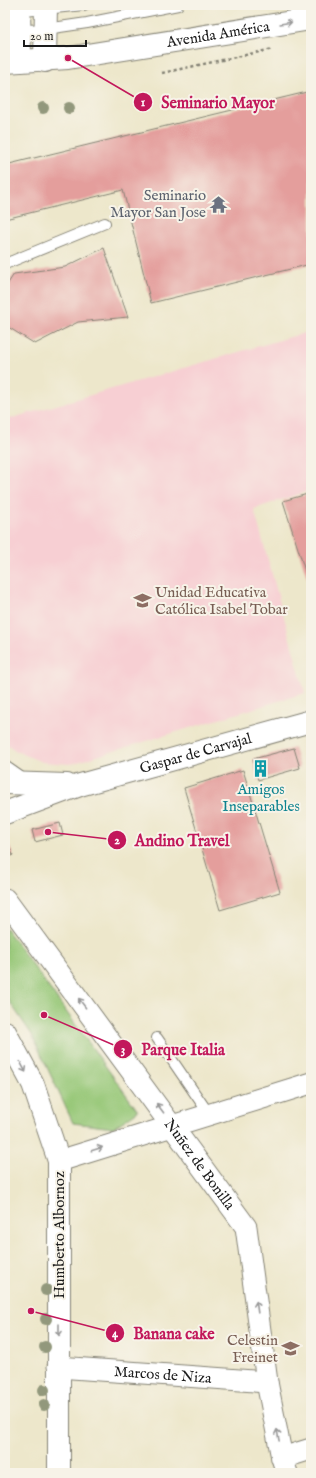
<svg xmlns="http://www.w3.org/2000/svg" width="316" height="1478" font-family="'IM FELL English',serif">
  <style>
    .built { fill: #f7cfd3 }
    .green { fill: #96c777; stroke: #59724a }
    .building { fill: #e49e9c }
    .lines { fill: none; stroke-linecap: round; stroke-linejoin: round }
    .service-casing { stroke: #848274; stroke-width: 12 }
    .minor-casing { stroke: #848274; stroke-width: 23 }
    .tertiary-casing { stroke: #848274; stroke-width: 24 }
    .primary-casing { stroke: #848274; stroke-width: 24 }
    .path { stroke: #848274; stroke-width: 2.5; stroke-dasharray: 3 3; stroke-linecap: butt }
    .service { stroke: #fff; stroke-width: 10 }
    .minor { stroke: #fff; stroke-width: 21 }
    .tertiary { stroke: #fff; stroke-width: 22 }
    .primary { stroke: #fff; stroke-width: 22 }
    .tree { fill: #92987c }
    .oneway { stroke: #999 }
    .labels { text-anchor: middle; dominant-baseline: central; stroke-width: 4; stroke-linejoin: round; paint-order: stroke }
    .street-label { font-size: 15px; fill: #1c1c1c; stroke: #f7f3e8 }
    .worship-label { font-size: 15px; fill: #5b616d; stroke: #f7f3e8; text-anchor: end }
    .education-label { font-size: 15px; fill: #785e54; stroke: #f7f3e8; text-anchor: start }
    .culture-label { font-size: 15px; fill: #0d838f; stroke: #f7f3e8 }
    .leader { fill: none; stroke: #c2185b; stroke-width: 1.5 }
    .callout-dot { fill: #c2185b; stroke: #f7f3e8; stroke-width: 1.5 }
    .mark-label { font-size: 12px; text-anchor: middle; font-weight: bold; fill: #fff }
    .callout-label { font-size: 16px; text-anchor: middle; font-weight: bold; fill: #c2185b; stroke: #f7f3e8; stroke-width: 4; stroke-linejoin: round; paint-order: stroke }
  </style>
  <rect width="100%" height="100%" fill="#f7f3e8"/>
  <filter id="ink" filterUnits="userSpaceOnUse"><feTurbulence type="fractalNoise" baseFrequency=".025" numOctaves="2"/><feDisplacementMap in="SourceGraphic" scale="8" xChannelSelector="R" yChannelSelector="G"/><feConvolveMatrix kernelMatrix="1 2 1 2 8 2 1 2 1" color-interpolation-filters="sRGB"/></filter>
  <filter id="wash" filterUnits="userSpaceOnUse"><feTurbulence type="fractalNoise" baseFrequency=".012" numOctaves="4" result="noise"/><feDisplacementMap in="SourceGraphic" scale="16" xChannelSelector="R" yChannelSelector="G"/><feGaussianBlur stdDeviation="0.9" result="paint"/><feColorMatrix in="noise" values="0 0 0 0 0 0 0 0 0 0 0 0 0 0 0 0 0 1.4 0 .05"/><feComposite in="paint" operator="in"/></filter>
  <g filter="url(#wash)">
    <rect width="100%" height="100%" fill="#ede7cb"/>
    <path class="built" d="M311,331V490L254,509L305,693L71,764L42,762L18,752L5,743V420Z"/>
    <path class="green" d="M5,927L138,1111L113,1128L73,1123L32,1035L5,995Z"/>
    <g id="blocks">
      <path class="building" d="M311,91V264L151,303L123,190L5,219V165Z
        M104,248L128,317L78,322L35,344L5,325V288L14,274L65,267Z
        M311,493V590L283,501Z
        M294,748L300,768L258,780L253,759Z
        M243,770L280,892L220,910L184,788Z
        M60,823L63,835L35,842L32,830Z
        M5,837L13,855L5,859Z"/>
    </g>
  </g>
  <g filter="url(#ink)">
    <use href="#blocks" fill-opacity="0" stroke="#848274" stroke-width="1"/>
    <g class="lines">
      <defs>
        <path id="service" d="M5,13L84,5
          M5,31L46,29L87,23L178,5
          M5,264L105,223
          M5,766L25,780
          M157,1038L209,1114"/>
        <g id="minor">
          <path id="s1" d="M5,899L246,1227L267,1382L282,1458L287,1473"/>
          <path d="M59,1161L311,1083"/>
          <path id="s2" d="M58,1367L267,1382"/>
          <path d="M282,1458L311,1449"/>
        </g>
        <g id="tertiary">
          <path d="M19,5L20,61"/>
          <path d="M45,61L46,5"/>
          <path d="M5,783L67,785"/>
          <path id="s3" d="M5,813L80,785L311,721"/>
          <path d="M5,1032L33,1084L59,1161V1473"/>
        </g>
        <g id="primary">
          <path id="s4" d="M5,62L68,58L311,19"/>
        </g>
      </defs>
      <use href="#service" class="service-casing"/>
      <use href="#minor" class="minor-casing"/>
      <use href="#tertiary" class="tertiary-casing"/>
      <use href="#primary" class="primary-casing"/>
      <path class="path" d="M162,73L273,49"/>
      <use href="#service" class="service"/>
      <use href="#minor" class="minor"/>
      <use href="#tertiary" class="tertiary"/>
      <use href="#primary" class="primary"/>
    </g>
    <g class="tree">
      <circle cx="43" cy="108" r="6"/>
      <circle cx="69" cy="108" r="6"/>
      <circle cx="46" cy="1290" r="6"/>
      <circle cx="46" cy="1319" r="6"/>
      <circle cx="45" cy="1347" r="6"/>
      <circle cx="44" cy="1390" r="6"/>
      <circle cx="44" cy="1405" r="6"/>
    </g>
    <defs><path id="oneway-shaft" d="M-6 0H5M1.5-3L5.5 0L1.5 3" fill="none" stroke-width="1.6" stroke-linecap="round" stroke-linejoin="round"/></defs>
    <g class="oneway">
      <use href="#oneway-shaft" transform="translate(286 23) rotate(-9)"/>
      <use href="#oneway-shaft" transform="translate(82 1003) rotate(-127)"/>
      <use href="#oneway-shaft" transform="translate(23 1067) rotate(62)"/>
      <use href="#oneway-shaft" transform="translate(160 1108) rotate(-127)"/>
      <use href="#oneway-shaft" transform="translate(97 1149) rotate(-18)"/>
      <use href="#oneway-shaft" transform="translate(257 1307) rotate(-98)"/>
      <use href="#oneway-shaft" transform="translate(59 1330) rotate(90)"/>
      <use href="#oneway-shaft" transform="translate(278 1435) rotate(-101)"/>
    </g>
  </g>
  <defs>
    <symbol id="temple-bare" viewBox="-9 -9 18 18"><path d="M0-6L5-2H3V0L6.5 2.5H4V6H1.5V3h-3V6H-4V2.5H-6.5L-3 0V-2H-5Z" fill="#6b7280" stroke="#f7f3e8" stroke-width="2.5" paint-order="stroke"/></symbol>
    <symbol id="school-bare" viewBox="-9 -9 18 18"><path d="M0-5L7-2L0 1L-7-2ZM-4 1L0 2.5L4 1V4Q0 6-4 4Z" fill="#8d6e63" stroke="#f7f3e8" stroke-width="2.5" paint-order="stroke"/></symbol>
    <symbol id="building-bare" viewBox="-9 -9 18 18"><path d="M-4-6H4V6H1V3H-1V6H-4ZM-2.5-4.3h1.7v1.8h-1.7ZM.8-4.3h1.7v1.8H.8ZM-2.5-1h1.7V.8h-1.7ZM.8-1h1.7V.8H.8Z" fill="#0f9aa8" stroke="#f7f3e8" stroke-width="2.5" paint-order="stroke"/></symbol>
  </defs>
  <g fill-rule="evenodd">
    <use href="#temple-bare" x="206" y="192" width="25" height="25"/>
    <use href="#school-bare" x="130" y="588" width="25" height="25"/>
    <use href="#building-bare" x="248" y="756" width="25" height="25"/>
    <use href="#school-bare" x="278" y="1336" width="25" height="25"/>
  </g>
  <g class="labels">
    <g class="street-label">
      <text stroke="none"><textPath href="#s4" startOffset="215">Avenida América</textPath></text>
      <text stroke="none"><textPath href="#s3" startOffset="200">Gaspar de Carvajal</textPath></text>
      <text stroke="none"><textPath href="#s1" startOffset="329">Nuñez de Bonilla</textPath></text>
      <text transform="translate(59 1235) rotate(-90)">Humberto Albornoz</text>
      <text stroke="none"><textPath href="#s2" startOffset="105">Marcos de Niza</textPath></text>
    </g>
    <g class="worship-label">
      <text x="206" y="195">Seminario<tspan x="206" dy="17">Mayor San Jose</tspan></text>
    </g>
    <g class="education-label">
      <text x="155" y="592">Unidad Educativa<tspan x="155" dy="17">Católica Isabel Tobar</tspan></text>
      <text x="278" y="1340" text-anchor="end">Celestin<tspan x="278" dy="17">Freinet</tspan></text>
    </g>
    <g class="culture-label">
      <text x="261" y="789">Amigos<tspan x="261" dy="17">Inseparables</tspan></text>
    </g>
  </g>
  <path class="leader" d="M68 58L143 102M48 832L117 840M44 1015L123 1049M31 1311L115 1333"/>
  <g class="callout-dot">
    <circle cx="68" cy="58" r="4"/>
    <circle cx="48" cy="832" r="4"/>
    <circle cx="44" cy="1015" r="4"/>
    <circle cx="31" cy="1311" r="4"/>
    <circle cx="143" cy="102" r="10"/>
    <circle cx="117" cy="840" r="10"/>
    <circle cx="123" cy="1049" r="10"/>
    <circle cx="115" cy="1333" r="10"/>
  </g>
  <g class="mark-label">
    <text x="143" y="106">1</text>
    <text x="117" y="844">2</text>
    <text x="123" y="1053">3</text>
    <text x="115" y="1337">4</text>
  </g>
  <g class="callout-label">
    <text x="218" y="108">Seminario Mayor</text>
    <text x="182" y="846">Andino Travel</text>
    <text x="183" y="1055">Parque Italia</text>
    <text x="174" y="1339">Banana cake</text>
  </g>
  <rect width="316" height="1478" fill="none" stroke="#f7f3e8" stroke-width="20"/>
  <path d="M24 40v6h62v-6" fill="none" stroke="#1c1c1c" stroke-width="2"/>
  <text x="30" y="40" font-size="12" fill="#1c1c1c" stroke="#f7f3e8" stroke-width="3" paint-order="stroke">20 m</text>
</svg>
